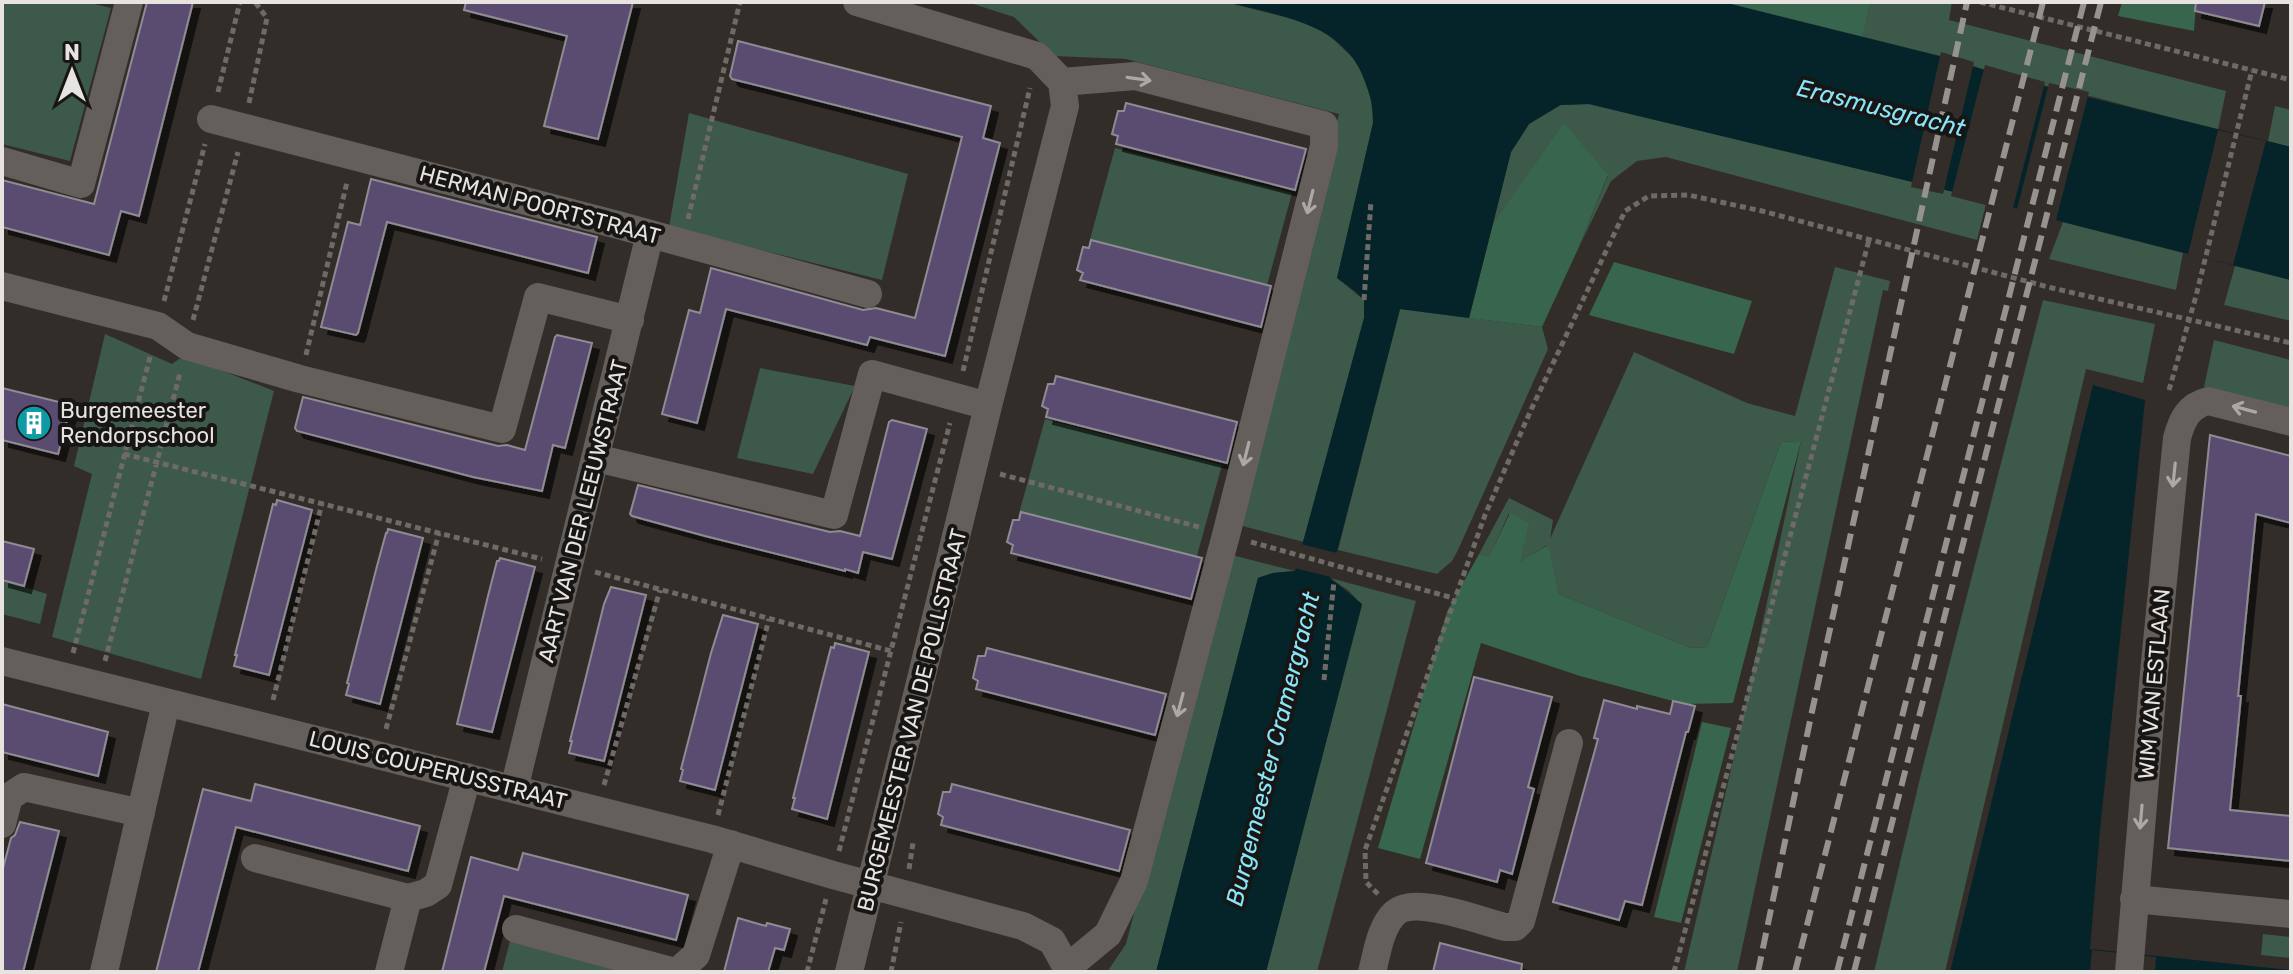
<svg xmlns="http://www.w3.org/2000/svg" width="2293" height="974" font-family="Rubik,sans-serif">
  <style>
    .green { fill: #3c5949 }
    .forest { fill: #38654d }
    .water { fill: #04242a }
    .pier { fill: #322d29 }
    .building { fill: #5a4b71; stroke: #8e8c93; stroke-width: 2; filter: url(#shadow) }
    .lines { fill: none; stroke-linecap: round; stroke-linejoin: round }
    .path { stroke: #6e6a66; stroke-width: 5; stroke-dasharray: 6 4; stroke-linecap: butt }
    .minor { stroke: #645f5a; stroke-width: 28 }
    .rail { stroke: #96938f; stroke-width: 6; stroke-dasharray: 16 8; stroke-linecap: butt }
    .oneway { stroke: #aca8a4 }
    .labels { text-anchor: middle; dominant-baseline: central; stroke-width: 8; stroke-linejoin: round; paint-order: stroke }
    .street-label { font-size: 22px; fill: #e6e3e0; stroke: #181614 }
    .poi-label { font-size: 22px; fill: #e6e3e0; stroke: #181614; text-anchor: start }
    .water-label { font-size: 24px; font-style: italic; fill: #88e5fa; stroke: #181614 }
  </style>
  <defs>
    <filter id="shadow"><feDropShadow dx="7" dy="7" stdDeviation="0" flood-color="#0009"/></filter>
  </defs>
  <rect width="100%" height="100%" fill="#322d29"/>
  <path class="green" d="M2,2H87L111,8L70,161L2,144Z
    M967,2H1226L1300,21L1328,34L1353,58L1360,69L1371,98L1373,123L1337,278L1364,300V318L1304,542L1235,524L1339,114L1126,59L1054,56L1014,17Z
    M1686,2H1952L1949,20L2226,91L2218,130L2094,97Z
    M1589,104L1987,200L1977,240L1666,157L1637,161L1611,181L1578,249L1608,176L1493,224L1511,152L1529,124L1561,105Z
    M2275,106L2291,110V147L2268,141Z
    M689,113L908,174L882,280L669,227Z
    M1115,148L1292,193L1266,289L1089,243Z
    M2063,222L2183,253L2176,290L2049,259Z
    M2235,266L2291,280V321L2224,305Z
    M1835,267L1890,281L1888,291L1883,290L1737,972H1684L1739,735L1801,441L1781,442L1707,647L1691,648L1559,594L1547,545L1520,563L1509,513L1489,558L1479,554L1509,498L1553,520L1550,539L1634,352L1747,403L1795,416Z
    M2043,300L2155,324L2143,383L2086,369L1945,972H1874L1921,774Z
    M1400,309L1542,327L1548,349L1458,550L1452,561L1437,574L1338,550Z
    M105,334L172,364L179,359L188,357L274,391L201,679L52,637L92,474L74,466Z
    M2214,340L2291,360V410L2204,387Z
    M760,368L855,386L813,474L737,458Z
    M1045,419L1222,465L1195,563L1018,517Z
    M1228,554L1295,571L1273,573L1258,578L1156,972H1107L1126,944Z
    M1330,578L1416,601L1317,972H1266L1362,605L1349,591Z
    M2,580L47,594L40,624L2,614Z
    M2263,934L2291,937V958L2261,955Z
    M510,941L628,972H502Z"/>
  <path class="forest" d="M1723,2H1870L1862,37Z
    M2122,2H2190L2196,4L2194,31L2118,16Z
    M1564,123L1608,175L1578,249L1542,327L1469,318L1493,224Z
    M1614,262L1752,301L1734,354L1589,315Z
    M1801,441L1733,703L1684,704L1580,676L1481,643L1420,859L1378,848L1447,612L1479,554L1489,557L1510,513L1529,523L1520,562L1548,545L1559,594L1691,648L1707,647L1781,442Z
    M1702,722L1731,728L1681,923L1654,917Z"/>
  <path class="water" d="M1226,2H1723L1940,56L2018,80L2291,147V280L2063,222L1987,200L1589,104L1560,105L1529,124L1511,152L1469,318L1400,309L1330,578L1362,604L1266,972H1156L1258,578L1273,573L1295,571L1364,318V300L1355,291L1337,278L1373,123C1374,108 1370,95 1365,81C1344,22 1279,16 1226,2Z
    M2093,385L2145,400L2100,830L2090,949L2291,970V972H1950Z"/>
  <path class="pier" d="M1941,52L1974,62L1943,194L1911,187Z
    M1985,65L2045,82L2012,212L1951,196Z
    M2049,83L2089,92L2055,224L2016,213Z
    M2218,130L2266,141L2233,265L2188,254Z
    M1301,544L1341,554L1335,576L1339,579L1294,568Z
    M2092,950L2156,957L2155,972H2090Z"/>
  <path class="building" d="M147,2H193L139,216L121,211L109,255L2,227V180L94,204Z
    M466,2H633L598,139L544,126L567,36L464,10Z
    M2196,2H2265L2259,26L2195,11Z
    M738,41L991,106L983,138L1000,143L945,356L870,337L867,345L726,309L697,423L662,414L689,310L700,313L711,268L863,310L876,308L915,318L962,137L732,79L730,76Z
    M1126,103L1306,149L1295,190L1116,144L1118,136L1112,134L1118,111H1124Z
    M371,179L597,237L588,273L387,222L358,333L356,335L321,327L348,222L360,225Z
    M1091,240L1271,286L1261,327L1080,280L1083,273L1077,270L1083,247L1089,248Z
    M557,335L592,343L565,448L553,445L542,491L473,477L297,431L295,428L303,397L498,446L507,445L525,450L555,337Z
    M1056,376L1237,422L1227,463L1046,417L1048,409L1042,406L1048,384H1054Z
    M2,388L71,405L58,454L2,440Z
    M892,420L927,429L892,559L863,552L858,573L845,569V571L705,536L632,516L630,514L638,485L830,532L840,531L860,536L889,422Z
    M2210,435L2291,456V523L2256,514L2238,696H2241L2230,810L2291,816V861L2168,848Z
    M277,500L312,510L269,675L234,666L237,655H235L273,504L276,505Z
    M1021,512L1202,558L1191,599L1011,553L1013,545L1007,542L1013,520H1019Z
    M388,529L423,538L380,704L346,695L349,684L347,683L377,566L386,533H387Z
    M2,541L34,549L24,586L2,580Z
    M500,558L535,567L492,732L457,724L488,596L497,561H499Z
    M611,587L646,595L604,761L569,753L572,741H570L604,604Z
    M723,615L758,624L715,790L680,781L683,770L681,769L711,653Z
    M835,643L869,652L827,819L792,809L795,798H793L822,682L831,647L834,648Z
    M987,648L1166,694L1155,735L976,689L978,681L973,678L978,656H985Z
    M1474,677L1552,697L1528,787L1534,789L1512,874L1500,870L1497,882L1426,863Z
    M1604,700L1637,709V706L1670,714L1673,701L1695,706L1688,732H1686L1642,905L1625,901L1619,920L1553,902L1598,739L1594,738Z
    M2,704L108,732L98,776L2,752Z
    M255,784L420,826L408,871L236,827L198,972H156L203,789L251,801Z
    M952,784L1130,830L1119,871L941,825L943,817L938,814L943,792H950Z
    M20,822L59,831L23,972H2V872L11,838L15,835Z
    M523,853L688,895L676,940L504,896L484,972H442L471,857L518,870Z
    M738,918L766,926L767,923L790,929L784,950L775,948L768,972H724Z
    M1440,943L1522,964L1521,972H1433Z"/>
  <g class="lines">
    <path class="path" d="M1980,2L2291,80
      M218,92L240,2
      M249,103L267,18L255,2
      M688,219L740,2
      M1364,300L1371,201
      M164,301L205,144
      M193,320L238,152
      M306,355L347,182
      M963,371L1030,88
      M2169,390L2196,296L2252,70
      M124,454L542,559
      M1000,474L1199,527
      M1251,542L1453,598
      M595,572L891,651
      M73,653L151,353
      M105,661L180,373
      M1324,680L1334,581
      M273,700L322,503
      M386,729L439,533
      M604,785L660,590
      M718,815L769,619
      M839,851L950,423
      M909,869L913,843
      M1378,894L1366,882L1365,850L1485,515L1530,412L1625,211L1649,196L1688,195L1762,211L2052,288L2291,343
      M807,972L826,899
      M891,972L901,922
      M1674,972L1869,240"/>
    <path class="minor" d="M857,2L1037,56L1062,82
      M1062,82L1135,76L1324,125V146L1226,535L1134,881L1108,934L1067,968
      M211,119L618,225L868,294
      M2,161L81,184L129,2
      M2,286L158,326L187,346L300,379L502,429L538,297L630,320
      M596,458L834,515L872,374L988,406
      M2,661L712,839L833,875L1023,926L1052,941L1067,968V972
      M514,789L650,234
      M2,824L9,797L24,787L141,813
      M255,858L408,898L426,893L438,885L467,777
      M2134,899L2291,914
      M516,929L675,972
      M104,972L166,703
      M389,972L408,898
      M677,972L696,955L731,844
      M849,972L988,406L1065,106L1062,82
      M1372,972C1377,954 1380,927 1395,913C1415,895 1480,921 1505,927H1515L1521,921L1569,743
      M2129,972L2154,673L2177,438C2182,420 2188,406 2208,401L2291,422"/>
    <path class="rail" d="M1758,972L1811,716L1967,2
      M1795,972L2043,2
      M1837,972L2084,2
      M1854,972L2101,2"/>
  </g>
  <defs><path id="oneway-shaft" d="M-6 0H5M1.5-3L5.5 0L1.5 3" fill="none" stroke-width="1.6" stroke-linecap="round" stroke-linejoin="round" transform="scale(2)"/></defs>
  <g class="oneway">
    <use href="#oneway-shaft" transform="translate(1139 79) rotate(8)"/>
    <use href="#oneway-shaft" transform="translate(1310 202) rotate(104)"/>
    <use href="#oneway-shaft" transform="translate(2244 409) rotate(-165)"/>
    <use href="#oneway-shaft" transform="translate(1246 454) rotate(104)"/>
    <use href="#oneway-shaft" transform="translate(2174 475) rotate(96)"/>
    <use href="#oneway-shaft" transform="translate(1180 705) rotate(105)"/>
    <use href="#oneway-shaft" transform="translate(2141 817) rotate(95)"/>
  </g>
  <defs>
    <symbol id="building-disc" viewBox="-11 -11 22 22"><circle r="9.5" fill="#0f9aa8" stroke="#181614"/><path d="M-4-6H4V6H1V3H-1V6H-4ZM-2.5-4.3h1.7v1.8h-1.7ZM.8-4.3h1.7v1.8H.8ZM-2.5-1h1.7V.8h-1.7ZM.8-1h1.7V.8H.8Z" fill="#fff"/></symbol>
  </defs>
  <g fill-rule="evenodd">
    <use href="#building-disc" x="14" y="403" width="40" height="40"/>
  </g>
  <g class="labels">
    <g class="street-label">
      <text transform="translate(540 205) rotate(15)">HERMAN POORTSTRAAT</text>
      <text transform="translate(583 511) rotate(-76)">AART VAN DER LEEUWSTRAAT</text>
      <text transform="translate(2154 684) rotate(-85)">WIM VAN ESTLAAN</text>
      <text transform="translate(912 720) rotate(-76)">BURGEMEESTER VAN DE POLLSTRAAT</text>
      <text transform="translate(438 770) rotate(14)">LOUIS COUPERUSSTRAAT</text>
    </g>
    <g class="poi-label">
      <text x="60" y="410">Burgemeester<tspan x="60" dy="25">Rendorpschool</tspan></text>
    </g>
    <g class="water-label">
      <text transform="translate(1881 108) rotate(14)">Erasmusgracht</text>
      <text transform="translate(1273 749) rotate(-76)">Burgemeester Cramergracht</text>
    </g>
  </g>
  <rect width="2293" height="974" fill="none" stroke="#e6e3e0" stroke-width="8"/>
  <g transform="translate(72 72)" stroke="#181614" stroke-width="6" paint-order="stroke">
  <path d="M0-6L14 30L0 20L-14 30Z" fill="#e6e3e0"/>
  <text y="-12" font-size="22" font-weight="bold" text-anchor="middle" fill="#e6e3e0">N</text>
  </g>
</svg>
